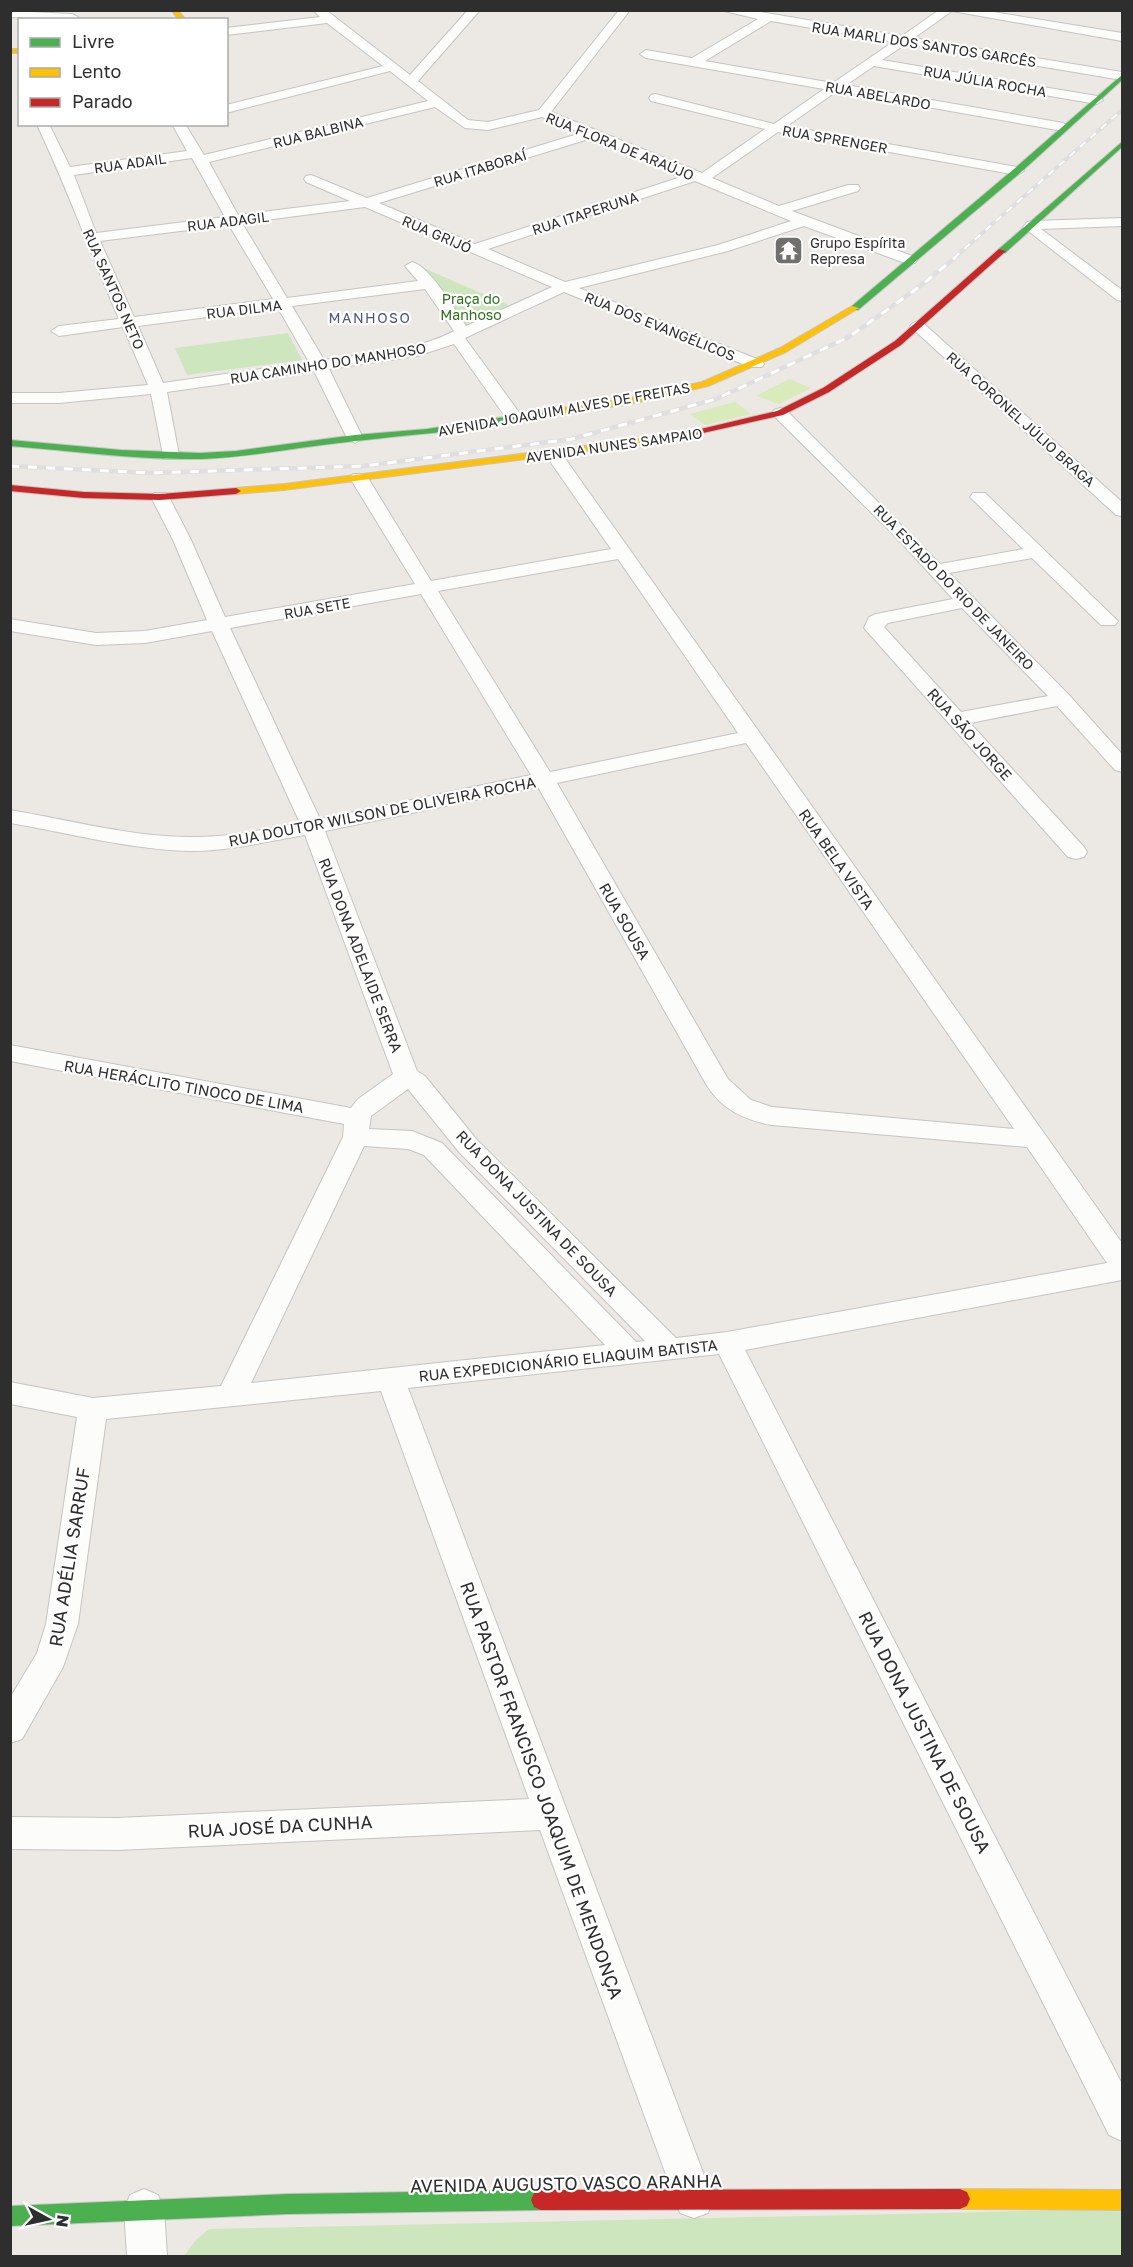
<svg xmlns="http://www.w3.org/2000/svg" width="1133" height="2267" font-family="'Golos Text',sans-serif">
  <style>
    .green { fill: #cee6be }
    .pitch { fill: #d9eabb }
    .lines { fill: none; stroke-linecap: round; stroke-linejoin: round }
    .street-casing { stroke: #c5c4c5; stroke-width: 2 }
    .fast-casing { stroke: #c5c4c5; stroke-width: 2 }
    .slow-casing { stroke: #c5c4c5; stroke-width: 2 }
    .jam-casing { stroke: #c5c4c5; stroke-width: 2 }
    .street { fill: #fcfcfb; fill-rule: evenodd }
    .fast { fill: #4caf50; fill-rule: evenodd }
    .slow { fill: #ffc107; fill-rule: evenodd }
    .jam { fill: #c62828; fill-rule: evenodd }
    .rail-far1-casing { stroke: #dfdfe1; stroke-width: 4 }
    .rail-casing { stroke: #dfdfe1; stroke-width: 4.5 }
    .rail-far1 { stroke: #fff; stroke-width: 2; stroke-dasharray: 7; stroke-linecap: butt }
    .rail { stroke: #fff; stroke-width: 3; stroke-dasharray: 9; stroke-linecap: butt }
    .labels { text-anchor: middle; dominant-baseline: central; stroke-width: 4.5; stroke-linejoin: round; paint-order: stroke }
    .far-street-label { font-size: 14px; fill: #2e2e2e; stroke: #fff }
    .far-poi-label { font-size: 14px; fill: #2e2e2e; stroke: #fff; text-anchor: start }
    .far-park-label { font-size: 14px; fill: #2c6e1b; stroke: #fff }
    .far-neighbourhood-label { font-size: 14px; letter-spacing: 1.5px; fill: #4d5680; stroke: #fff }
    .street-label { font-size: 15px; fill: #2e2e2e; stroke: #fff }
    .near-street-label { font-size: 18px; fill: #2e2e2e; stroke: #fff }
  </style>
  <rect width="100%" height="100%" fill="#ece8e4"/>
  <path class="green" d="M414,264L513,307L465,326Z
    M288,333L302,360L187,375L175,348Z
    M1122,2209V2256H184L196,2240L209,2229Z"/>
  <path class="pitch" d="M789,379L811,388L779,404L756,396Z
    M735,402L751,414L705,425L690,414Z"/>
  <g class="lines">
    <defs>
      <path id="street" d="M313,10H326L335,17L410,75L468,10H480L418,81L468,120L488,122L539,110L619,10H630L551,112L702,173L765,129L651,101L649,98L651,95L655,94L774,124L824,89L646,58L640,54L646,50L692,58L758,19L720,10H749L902,36L939,10H981L1122,33V41L952,11L914,38L1122,72V80L906,44L882,60L1097,96L1103,100L1097,104L874,66L846,85L1063,123L1069,127L1063,131L837,91L787,126L1017,167L1024,171L1017,175L778,132L712,178L779,206L848,185H858L860,188L858,191L792,211L915,257L917,260L915,263H905L804,226L728,251L579,288L762,361L764,364L762,367H750L564,292L465,338L523,418L515,423L509,422L454,344L417,356L329,369L363,438L355,443L347,438L314,371L167,392L179,455L177,459H165L163,455L151,394L59,403H10V393H59L148,385L123,327L59,336L51,331L59,326L119,319C91,255 68,190 38,127L39,124H49L70,167L187,151L172,124H185L204,155L428,101L390,71L226,113V105L383,66L327,23L226,35V28L320,17ZM771,21L893,42L833,83L705,61ZM435,107L465,128L488,130L542,117L581,133L367,198L311,175L306,176L304,179L306,182L350,201L238,215L209,162ZM592,138L684,176L475,244L379,203ZM192,158L225,217L96,233L74,175ZM695,181L791,221L718,245L565,282L488,249ZM365,207L552,287L466,326C455,310 430,266 412,262L405,266L418,281L287,298L242,223ZM229,225L273,299L134,317L100,241ZM425,289L454,331C415,352 368,353 324,360L292,306ZM278,308L309,362L163,383L138,326Z
        M10,11L72,14L78,17L76,20L10,17Z
        M1122,218V226L1041,229L1122,290V301L1117,300L1023,227L1027,222L1032,221Z
        M918,321L923,323L1122,502V516L1116,515L913,329L910,326L913,323Z
        M780,408L786,410L940,564L1023,549L970,497L973,493H985L1118,621L1115,625H1101L1032,558L949,573L1069,695L1122,754V772L1115,770L1057,706L970,723L1084,847L1087,852L1084,857L1076,859L1068,857L864,628L869,617L876,614L953,599L896,537L774,416L772,413L774,410ZM962,608L1048,696L961,712L884,627L888,623Z
        M553,449L559,450L1122,1243V1280L745,1350L1122,2084V2141L1109,2135L719,1354L408,1388L713,2199L708,2213L694,2218L680,2213L540,1830L118,1850L10,1849V1817L118,1818L529,1799L381,1391L106,1419L78,1624L63,1667L22,1739L10,1743V1698L37,1653L46,1624L77,1417L10,1404V1382L93,1398L221,1386L343,1137L344,1124L10,1061V1045L351,1108L358,1099L393,1074L305,835C268,841 229,851 192,851C131,850 70,833 10,823V810C70,820 131,837 191,837C228,838 265,829 300,823L212,631L145,643L96,645L10,631V619L96,633L145,631L207,620L173,540L151,497L154,493H166L169,497L191,540L225,617L415,584L350,478L353,474H365L368,478L431,581L611,549L545,454L547,450ZM618,559L738,733L550,772L438,591ZM421,594L531,775L320,819L230,628ZM746,743L1014,1129L772,1107L751,1100L728,1079L557,783ZM538,787L706,1084C721,1109 744,1120 772,1125L1027,1147L1107,1263L727,1332L676,1338L477,1140L425,1076L417,1071L325,831ZM408,1089L459,1152L645,1341L636,1342L442,1143L412,1131L369,1129L371,1116ZM364,1146L408,1149L424,1155L605,1345L251,1383Z
        M144,2189L158,2195L164,2209L167,2256H127L124,2209L130,2195Z"/>
      <path id="fast" d="M1122,75V80L1020,173L858,310H852V306L1014,169Z
        M1122,142V147L1005,253H999V249Z
        M556,409L559,410V414C492,429 423,433 356,441C304,446 253,457 202,459C138,460 74,451 10,446V440L121,450L200,453L236,451L355,435L427,429Z
        M541,2190L548,2193L551,2200L548,2207L541,2210L288,2214L10,2226V2206L288,2194Z"/>
      <path id="slow" d="M171,10H178L186,20H179Z
        M10,49H20V53H10Z
        M852,306L859,308L786,352L708,386L630,404L556,415L552,412L556,409L630,398L702,382L780,348Z
        M663,436L666,437V441L284,490L236,494L231,491L236,488L284,484Z
        M960,2189L1122,2190V2210L960,2209L953,2206L950,2199L953,2192Z"/>
      <path id="jam" d="M999,249L1006,251L901,345L829,392L783,415L663,442L659,439L777,411L823,388L895,341Z
        M10,485L84,492L160,494L236,488L241,491L236,494L160,500L84,498L10,491Z
        M960,2189L967,2192L970,2199L967,2206L960,2209L541,2210L534,2207L531,2200L534,2193L541,2190Z"/>
    </defs>
    <use href="#street" class="street-casing"/>
    <use href="#fast" class="fast-casing"/>
    <use href="#slow" class="slow-casing"/>
    <use href="#jam" class="jam-casing"/>
    <use href="#street" class="street"/>
    <use href="#fast" class="fast"/>
    <use href="#slow" class="slow"/>
    <use href="#jam" class="jam"/>
    <defs>
      <path id="rail-far1" d="M954,258L1122,110"/>
      <path id="rail" d="M10,466L151,473L364,466L572,439L716,399L849,337L919,287L956,257"/>
    </defs>
    <use href="#rail-far1" class="rail-far1-casing"/>
    <use href="#rail" class="rail-casing"/>
    <use href="#rail-far1" class="rail-far1"/>
    <use href="#rail" class="rail"/>
  </g>
  <defs>
    <symbol id="temple-square" viewBox="-11 -11 22 22"><rect x="-9" y="-9" width="18" height="18" rx="4" fill="#706f6e" stroke="#fff"/><path d="M0-6L5-2H3V0L6.5 2.5H4V6H1.5V3h-3V6H-4V2.5H-6.5L-3 0V-2H-5Z" fill="#fff"/></symbol>
  </defs>
  <g fill-rule="evenodd">
    <use href="#temple-square" x="772" y="234" width="33" height="33"/>
  </g>
  <g class="labels">
    <g class="far-street-label">
      <text transform="translate(924 44) rotate(9)">RUA MARLI DOS SANTOS GARCÊS</text>
      <text transform="translate(985 81) rotate(10)">RUA JÚLIA ROCHA</text>
      <text transform="translate(878 95) rotate(10)">RUA ABELARDO</text>
      <text transform="translate(318 132) rotate(-14)">RUA BALBINA</text>
      <text transform="translate(835 139) rotate(10)">RUA SPRENGER</text>
      <text transform="translate(620 146) rotate(22)">RUA FLORA DE ARAÚJO</text>
      <text transform="translate(130 163) rotate(-8)">RUA ADAIL</text>
      <text transform="translate(480 168) rotate(-17)">RUA ITABORAÍ</text>
      <text transform="translate(585 213) rotate(-18)">RUA ITAPERUNA</text>
      <text transform="translate(228 221) rotate(-7)">RUA ADAGIL</text>
      <text transform="translate(437 234) rotate(23)">RUA GRIJÓ</text>
      <text transform="translate(114 289) rotate(66)">RUA SANTOS NETO</text>
      <text transform="translate(244 309) rotate(-7)">RUA DILMA</text>
      <text transform="translate(660 326) rotate(22)">RUA DOS EVANGÉLICOS</text>
      <text transform="translate(328 363) rotate(-9)">RUA CAMINHO DO MANHOSO</text>
      <text transform="translate(564 409) rotate(-10)">AVENIDA JOAQUIM ALVES DE FREITAS</text>
      <text transform="translate(1021 419) rotate(42)">RUA CORONEL JÚLIO BRAGA</text>
      <text transform="translate(614 445) rotate(-8)">AVENIDA NUNES SAMPAIO</text>
      <text transform="translate(954 587) rotate(46)">RUA ESTADO DO RIO DE JANEIRO</text>
      <text transform="translate(317 608) rotate(-10)">RUA SETE</text>
    </g>
    <g class="far-poi-label">
      <text x="810" y="242">Grupo Espírita<tspan x="810" dy="16">Represa</tspan></text>
    </g>
    <g class="far-park-label">
      <text x="471" y="298">Praça do<tspan x="471" dy="16">Manhoso</tspan></text>
    </g>
    <g class="far-neighbourhood-label">
      <text x="370" y="317">MANHOSO</text>
    </g>
    <g class="street-label">
      <text transform="translate(970 734) rotate(48)">RUA SÃO JORGE</text>
      <text transform="translate(382 811) rotate(-11)">RUA DOUTOR WILSON DE OLIVEIRA ROCHA</text>
      <text transform="translate(837 859) rotate(55)">RUA BELA VISTA</text>
      <text transform="translate(625 921) rotate(60)">RUA SOUSA</text>
      <text transform="translate(361 955) rotate(69)">RUA DONA ADELAIDE SERRA</text>
      <text transform="translate(184 1086) rotate(10)">RUA HERÁCLITO TINOCO DE LIMA</text>
      <text transform="translate(537 1213) rotate(46)">RUA DONA JUSTINA DE SOUSA</text>
      <text transform="translate(568 1360) rotate(-6)">RUA EXPEDICIONÁRIO ELIAQUIM BATISTA</text>
    </g>
    <g class="near-street-label">
      <text transform="translate(69 1557) rotate(-81)">RUA ADÉLIA SARRUF</text>
      <text transform="translate(925 1732) rotate(63)">RUA DONA JUSTINA DE SOUSA</text>
      <text transform="translate(542 1790) rotate(70)">RUA PASTOR FRANCISCO JOAQUIM DE MENDONÇA</text>
      <text transform="translate(280 1826) rotate(-3)">RUA JOSÉ DA CUNHA</text>
      <text transform="translate(566 2183) rotate(-1)">AVENIDA AUGUSTO VASCO ARANHA</text>
    </g>
  </g>
  <rect width="1133" height="2267" fill="none" stroke="#2e2e2e" stroke-width="24"/>
  <rect x="18" y="18" width="210" height="108" fill="#ffffff" stroke="#ababab" stroke-width="1.5"/>
  <rect x="30" y="38" width="30" height="9" fill="#4caf50" stroke="#ababab" stroke-width="1.5"/>
  <text x="72" y="48" font-size="18" fill="#2e2e2e">Livre</text>
  <rect x="30" y="68" width="30" height="9" fill="#ffc107" stroke="#ababab" stroke-width="1.5"/>
  <text x="72" y="78" font-size="18" fill="#2e2e2e">Lento</text>
  <rect x="30" y="98" width="30" height="9" fill="#c62828" stroke="#ababab" stroke-width="1.5"/>
  <text x="72" y="108" font-size="18" fill="#2e2e2e">Parado</text>
  <g transform="translate(48 2219) rotate(98)" stroke="#ffffff" stroke-width="4.5" paint-order="stroke">
  <path d="M0-4.5L10 22L0 15L-10 22Z" fill="#2e2e2e"/>
  <text y="-9" font-size="16" font-weight="bold" text-anchor="middle" fill="#2e2e2e">N</text>
  </g>
</svg>
